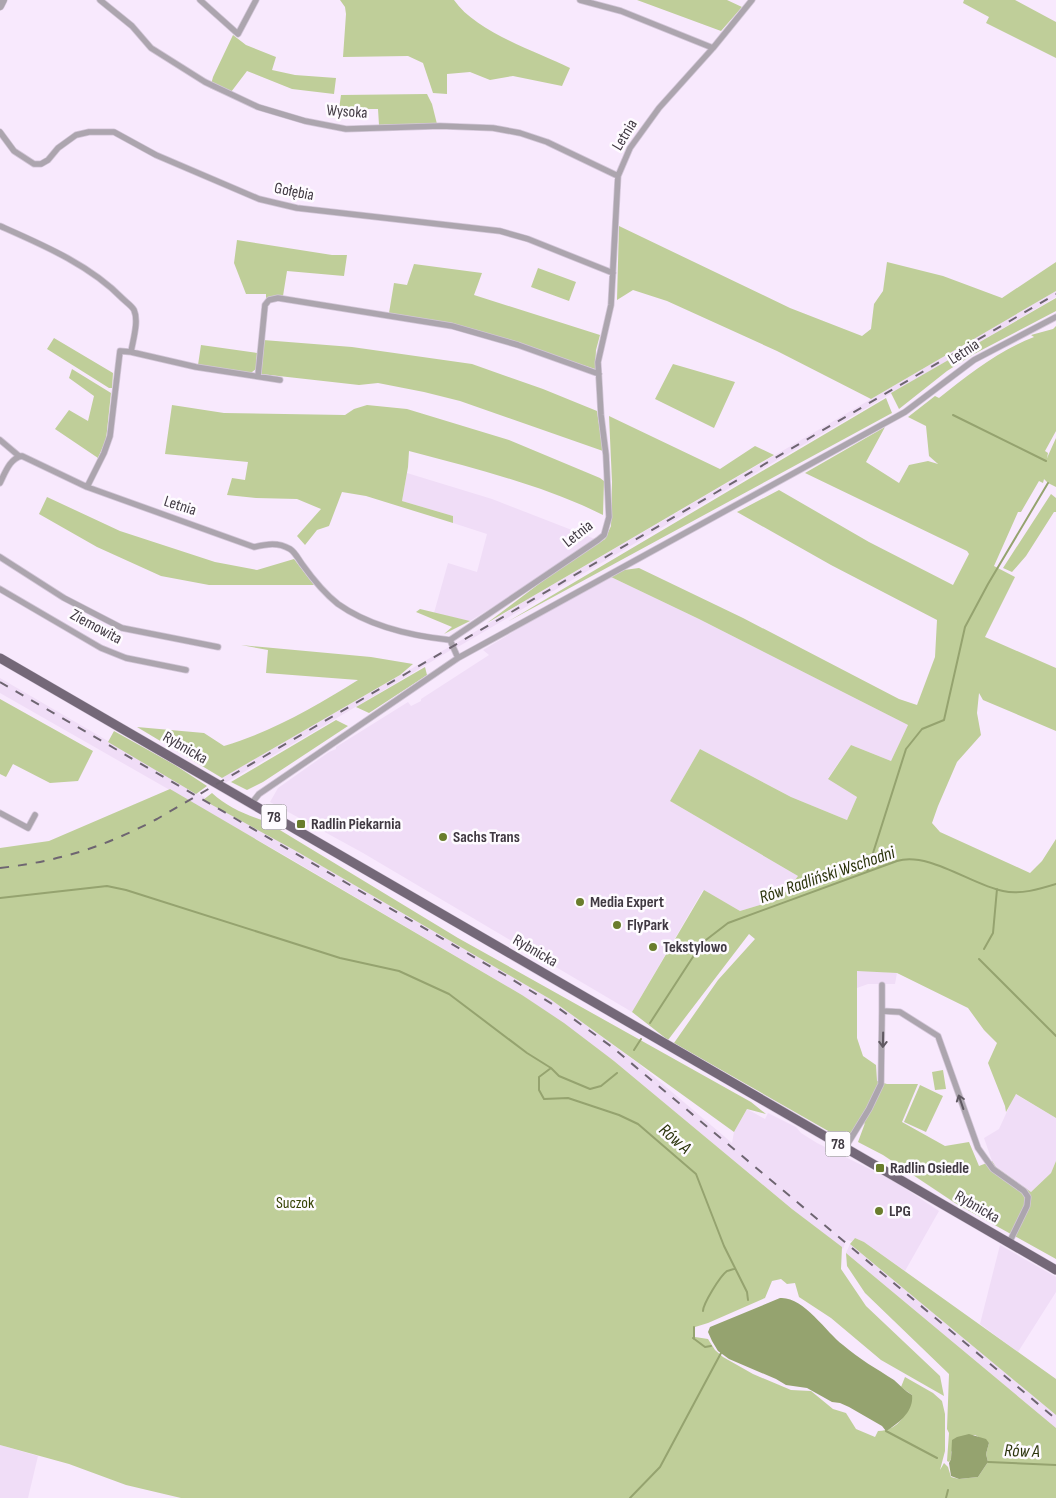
<svg xmlns="http://www.w3.org/2000/svg" width="1056" height="1498" font-family="'Sofia Sans Condensed',sans-serif">
  <style>
    .built { fill: #f0ddf7 }
    .green { fill: #bfce99 }
    .water { fill: #95a36f }
    .lines { fill: none; stroke-linecap: round; stroke-linejoin: round }
    .stream { stroke: #95a36f; stroke-width: 2 }
    .minor-casing { stroke: #d3c6d8; stroke-width: 7 }
    .tertiary-casing { stroke: #d3c6d8; stroke-width: 9 }
    .primary-casing { stroke: #d3c6d8; stroke-width: 10 }
    .minor { stroke: #aca5ae; stroke-width: 5.5 }
    .tertiary { stroke: #aca5ae; stroke-width: 8 }
    .primary { stroke: #746878; stroke-width: 9 }
    .rail { stroke: #6e6571; stroke-width: 2; stroke-dasharray: 9 9; stroke-linecap: butt }
    .oneway { stroke: #605962 }
    .poi-dot { fill: #6a7d2d; stroke: #fefbff; stroke-width: 2 }
    .labels { text-anchor: middle; dominant-baseline: central; stroke-width: 5; stroke-linejoin: round; paint-order: stroke }
    .shield { fill: #fefbff; stroke: #79737b; stroke-width: 1 }
    .shield-label { font-size: 15px; font-weight: bold; fill: #403942 }
    .street-label { font-size: 16px; fill: #403942; stroke: #fefbff }
    .poi-label { font-size: 16px; font-weight: bold; fill: #403942; stroke: #fefbff; text-anchor: start }
    .park-label { font-size: 16px; fill: #384506; stroke: #fefbff }
    .water-label { font-size: 18px; font-style: italic; fill: #2b340c; stroke: #fefbff }
  </style>
  <rect width="100%" height="100%" fill="#f8e9fd"/>
  <path class="built" d="M1056,291V297L1005,327L456,648L455,644L525,601Z
    M407,473L492,499L595,539L507,598L470,621L434,613L448,563L477,572L487,534L453,523V516L402,501Z
    M611,577L699,619L908,725L891,761L851,745L828,778L857,797L847,820L791,797L700,749L670,801L798,876L780,899L740,911L703,890L632,1012L363,853L270,802L278,788L329,752L336,749V747L408,702L411,706L421,701V699L489,655L483,650L572,597Z
    M449,647L451,650L315,731L225,783L222,778Z
    M0,678L550,999L639,1064L732,1143L734,1132L747,1109L765,1119L768,1113L796,1127L801,1133L817,1143L894,1181L939,1211L905,1271L864,1242L855,1238L852,1241L846,1240L843,1249L792,1209L614,1061L522,995L289,858L0,693Z
    M857,970L897,973L895,984H868L857,988Z
    M1015,1094L1056,1118V1161L1051,1173L1031,1192L996,1167L992,1161L984,1138L999,1129Z
    M850,1244L1056,1415V1428L846,1253Z
    M1000,1245L1056,1277V1292L1018,1352L980,1324Z
    M0,1445L38,1456L28,1498H0Z"/>
  <path class="green" d="M340,0H454C476,32 535,51 570,68L562,86L513,76L490,80L470,72L447,74V94L433,93L423,63L408,56L343,57L346,14L345,7Z
    M637,0H727L742,7L721,31Z
    M964,0H1015L1056,22V58L986,23L989,17L963,3Z
    M233,35L246,45L276,57L272,70L295,75L336,78L334,94L292,89L247,71L228,96L210,88L213,77Z
    M427,94L432,104L437,124L379,125L378,109H339L341,95Z
    M619,226L790,308L862,336L871,329L874,304L883,291L887,262L943,276L1002,298L1056,262V291L871,399L777,351L667,301L633,290L617,300Z
    M237,240L332,255H347L344,276L287,271L283,296H272L266,300V294H246L234,263Z
    M414,264L482,273L474,295L600,335L596,350L595,369L471,329L389,313L394,283L407,285Z
    M538,268L576,282L569,301L531,287Z
    M1056,298V311L974,354L947,371L899,409L891,393Z
    M1056,326V431L1045,451L1048,453L1047,458L1056,438V487L1048,483L1044,479L1043,483L1039,481L1021,512H1018L994,566L1015,577L985,637L1056,668V731L983,700L979,693L977,713L981,735L957,762L938,806L932,823L940,832L1030,873L1042,861L1056,839V1118L1016,1094L1006,1112L1005,1106L988,1063L997,1043L984,1030L968,1008L897,973L857,971V1038L863,1056L876,1065L877,1081L887,1084H918L902,1122L945,1146L969,1142L979,1166L992,1161L996,1167L1031,1192L1051,1173L1056,1161V1259L955,1203L883,1155L858,1142L865,1123L844,1140L674,1043L718,980L755,939L749,934L668,1040L632,1012L704,890L740,911L780,899L798,876L670,801L700,749L791,797L847,820L857,797L828,779L851,745L891,761L908,725L699,619L611,577L624,570L639,568L743,618L899,699L917,705L935,657L937,620L831,565L737,512L779,490L869,542L953,585L969,554L967,551L805,473L885,427L866,462L899,483L909,465L928,461L938,464L929,456L926,426L908,417L935,396L939,398C969,374 998,351 1034,337L1031,335L1053,329Z
    M54,338L113,373L112,388H109L47,349Z
    M263,340L352,347L472,364L543,389L597,411L603,451L460,401L424,392L378,383L359,385L261,374Z
    M201,345L257,353L256,369L252,372H246L198,365Z
    M673,364L735,382L714,428L655,399Z
    M72,369L111,393L106,440L98,458L55,429L69,410L88,421L94,396L69,378Z
    M886,398L892,413L507,622Z
    M172,405L224,413L345,415L354,409L367,405L407,409L509,440L600,478L604,481L603,515C559,493 509,478 462,465C444,460 427,456 409,451L408,467L402,501L453,516V523L366,496L342,492L329,526L317,530L305,545L297,536L321,509L297,499L256,498L227,495L232,478L245,480L248,462L165,454Z
    M609,416L720,469L755,446L774,455L487,623L552,574L605,539L611,526L612,482Z
    M1051,494L1056,498V512H1054L1026,556L1012,572L1003,568Z
    M47,497L120,531L215,562L257,570L294,559L314,585H209L161,576L97,547L39,514Z
    M420,609L470,621L444,634L452,627L416,612Z
    M241,645L371,657L413,664L400,675L222,778L137,727L204,733L224,746C272,732 316,706 358,680L266,673L268,650Z
    M425,667L427,675L369,713L356,707Z
    M0,699L93,751L78,781L50,783L13,764L6,777L0,774Z
    M336,720L348,726L263,782L247,790L231,782Z
    M114,731L175,765L207,786L196,794L108,742Z
    M170,789L522,995L564,1023L614,1061L792,1209L842,1247L841,1269L866,1306L940,1376L944,1396L881,1360L831,1318L799,1297L795,1283L787,1284L781,1279L772,1281L765,1298L708,1323L695,1327V1337L708,1339L715,1350L723,1357L753,1374L791,1390L811,1391L833,1409L846,1413L856,1429L875,1437L878,1431C901,1430 906,1413 912,1395L901,1387L905,1377L933,1393L942,1401L945,1414V1451L940,1470L944,1463L948,1467L951,1477L959,1479L978,1477L988,1462L986,1454L989,1443L975,1435L964,1436L951,1452V1459L949,1462L947,1461L949,1433L947,1429L949,1374L865,1293L847,1266L846,1253L1056,1428V1498H181L126,1485L69,1464L0,1445V848L49,841Z
    M212,793C227,807 246,815 265,821L458,938L751,1102L766,1114L747,1109L734,1132L550,999L296,851L203,800Z
    M943,1070L946,1089L935,1090L932,1072Z
    M920,1085L943,1096L926,1132L904,1122Z
    M855,1238L864,1242L1056,1379V1415L850,1244Z"/>
  <path class="water" d="M780,1298C803,1296 826,1332 843,1345C859,1359 877,1369 894,1380C900,1385 905,1391 912,1395C914,1411 899,1423 886,1431L882,1426L849,1407L840,1403L832,1402L807,1388L786,1385L776,1379L729,1359L718,1351L712,1341L708,1332L710,1327Z
    M969,1434L986,1439L989,1443L986,1454L988,1462L978,1477L959,1479L951,1476L949,1463L951,1459L952,1440L957,1437Z"/>
  <g class="lines">
    <path class="stream" d="M953,415L1046,461
      M867,872L906,749L922,729L944,720L965,627L988,584L1048,483
      M0,898L107,886L126,890L340,958L399,971L449,994L527,1053L551,1068L559,1076L590,1089L601,1086L617,1073
      M984,949L993,933L997,889
      M979,959L1056,1036
      M650,1023L702,943L728,923L897,861C928,851 972,885 1003,891C1020,895 1040,889 1056,884
      M634,1050L641,1039
      M551,1068L539,1077V1090L544,1099L568,1098L619,1115L638,1124L696,1174L724,1246L747,1292L748,1300
      M703,1311C703,1304 720,1276 727,1271C728,1271 733,1269 734,1269
      M694,1327V1339
      M693,1338L705,1347L711,1346
      M886,1431L937,1458
      M988,1462L1056,1465
      M630,1498L660,1467L721,1353
      M946,1498L948,1490"/>
    <defs>
      <path id="minor" d="M100,0L132,26L151,48L205,82L258,107L305,121L346,129L440,126L493,128L520,133L547,142L618,176
        M200,0L238,34L256,0
        M580,0L621,11L713,48
        M0,132L14,151L34,164H41L48,160L58,148L76,135L89,132H114L156,155L259,199L297,208L500,231L528,239L613,273
        M0,226C43,245 90,265 123,299C126,302 132,306 134,310C139,321 133,340 131,352
        M258,376L265,305L269,300L278,298L452,326L518,345L599,374
        M0,440L19,456
        M0,483C5,473 10,458 22,456L87,487L104,453L110,436L120,351L131,352L196,367L280,380
        M87,487L254,547C267,544 278,542 290,549C295,552 299,560 302,564C312,578 324,593 338,604C369,626 412,636 450,640L598,540L604,535L609,517L606,455L601,415L598,362L611,305L618,176L630,148L659,108L713,48L752,0
        M0,557L64,598L122,628L218,647
        M0,589L101,648L126,658L186,670
        M450,640L458,658
        M251,804L259,794L458,658L905,412L974,360L1056,317
        M0,813L28,828L35,815
        M882,985V1011
        M845,1148L869,1109L881,1084L882,1011L900,1012L938,1036L978,1148L993,1169L1024,1191L1028,1197L1027,1206L1009,1243"/>
      <path id="tertiary" d="M0,6L3,0"/>
      <path id="primary" d="M0,658L1056,1270"/>
    </defs>
    <use href="#minor" class="minor-casing"/>
    <use href="#tertiary" class="tertiary-casing"/>
    <use href="#primary" class="primary-casing"/>
    <use href="#minor" class="minor"/>
    <use href="#tertiary" class="tertiary"/>
    <use href="#primary" class="primary"/>
    <path class="rail" d="M0,682L505,975L557,1007L612,1047L1056,1419
      M0,868C60,861 104,847 157,819L1056,294"/>
  </g>
  <defs><path id="oneway-shaft" d="M-6 0H5M1.5-3L5.5 0L1.5 3" fill="none" stroke-width="1.6" stroke-linecap="round" stroke-linejoin="round" transform="scale(1.25)"/></defs>
  <g class="oneway">
    <use href="#oneway-shaft" transform="translate(883 1040) rotate(91)"/>
    <use href="#oneway-shaft" transform="translate(961 1102) rotate(-109)"/>
  </g>
  <g class="poi-dot">
    <rect x="296" y="819" width="10" height="10" rx="2.5"/>
    <circle cx="443" cy="837" r="5"/>
    <circle cx="580" cy="902" r="5"/>
    <circle cx="617" cy="925" r="5"/>
    <circle cx="653" cy="947" r="5"/>
    <rect x="875" y="1163" width="10" height="10" rx="2.5"/>
    <circle cx="879" cy="1211" r="5"/>
  </g>
  <g class="labels">
    <g class="shield">
      <rect x="261.5" y="804.5" width="25" height="25" rx="4"/>
      <rect x="825.5" y="1131.5" width="25" height="25" rx="4"/>
    </g>
    <g class="shield-label">
      <text x="274" y="817">78</text>
      <text x="838" y="1144">78</text>
    </g>
    <g class="street-label">
      <text transform="translate(347 112) rotate(4)">Wysoka</text>
      <text transform="translate(625 135) rotate(-59)">Letnia</text>
      <text transform="translate(294 192) rotate(11)">Gołębia</text>
      <text transform="translate(964 352) rotate(-33)">Letnia</text>
      <text transform="translate(180 506) rotate(18)">Letnia</text>
      <text transform="translate(578 534) rotate(-38)">Letnia</text>
      <text transform="translate(96 627) rotate(28)">Ziemowita</text>
      <text transform="translate(185 748) rotate(30)">Rybnicka</text>
      <text transform="translate(535 951) rotate(30)">Rybnicka</text>
      <text transform="translate(977 1207) rotate(30)">Rybnicka</text>
    </g>
    <g class="poi-label">
      <text x="311" y="824">Radlin Piekarnia</text>
      <text x="453" y="837">Sachs Trans</text>
      <text x="590" y="902">Media Expert</text>
      <text x="627" y="925">FlyPark</text>
      <text x="663" y="947">Tekstylowo</text>
      <text x="890" y="1168">Radlin Osiedle</text>
      <text x="889" y="1211">LPG</text>
    </g>
    <g class="park-label">
      <text x="295" y="1203">Suczok</text>
    </g>
    <g class="water-label">
      <text transform="translate(827 875) rotate(-19)">Rów Radliński Wschodni</text>
      <text transform="translate(675 1139) rotate(41)">Rów A</text>
      <text transform="translate(1022 1451) rotate(2)">Rów A</text>
    </g>
  </g>
</svg>
